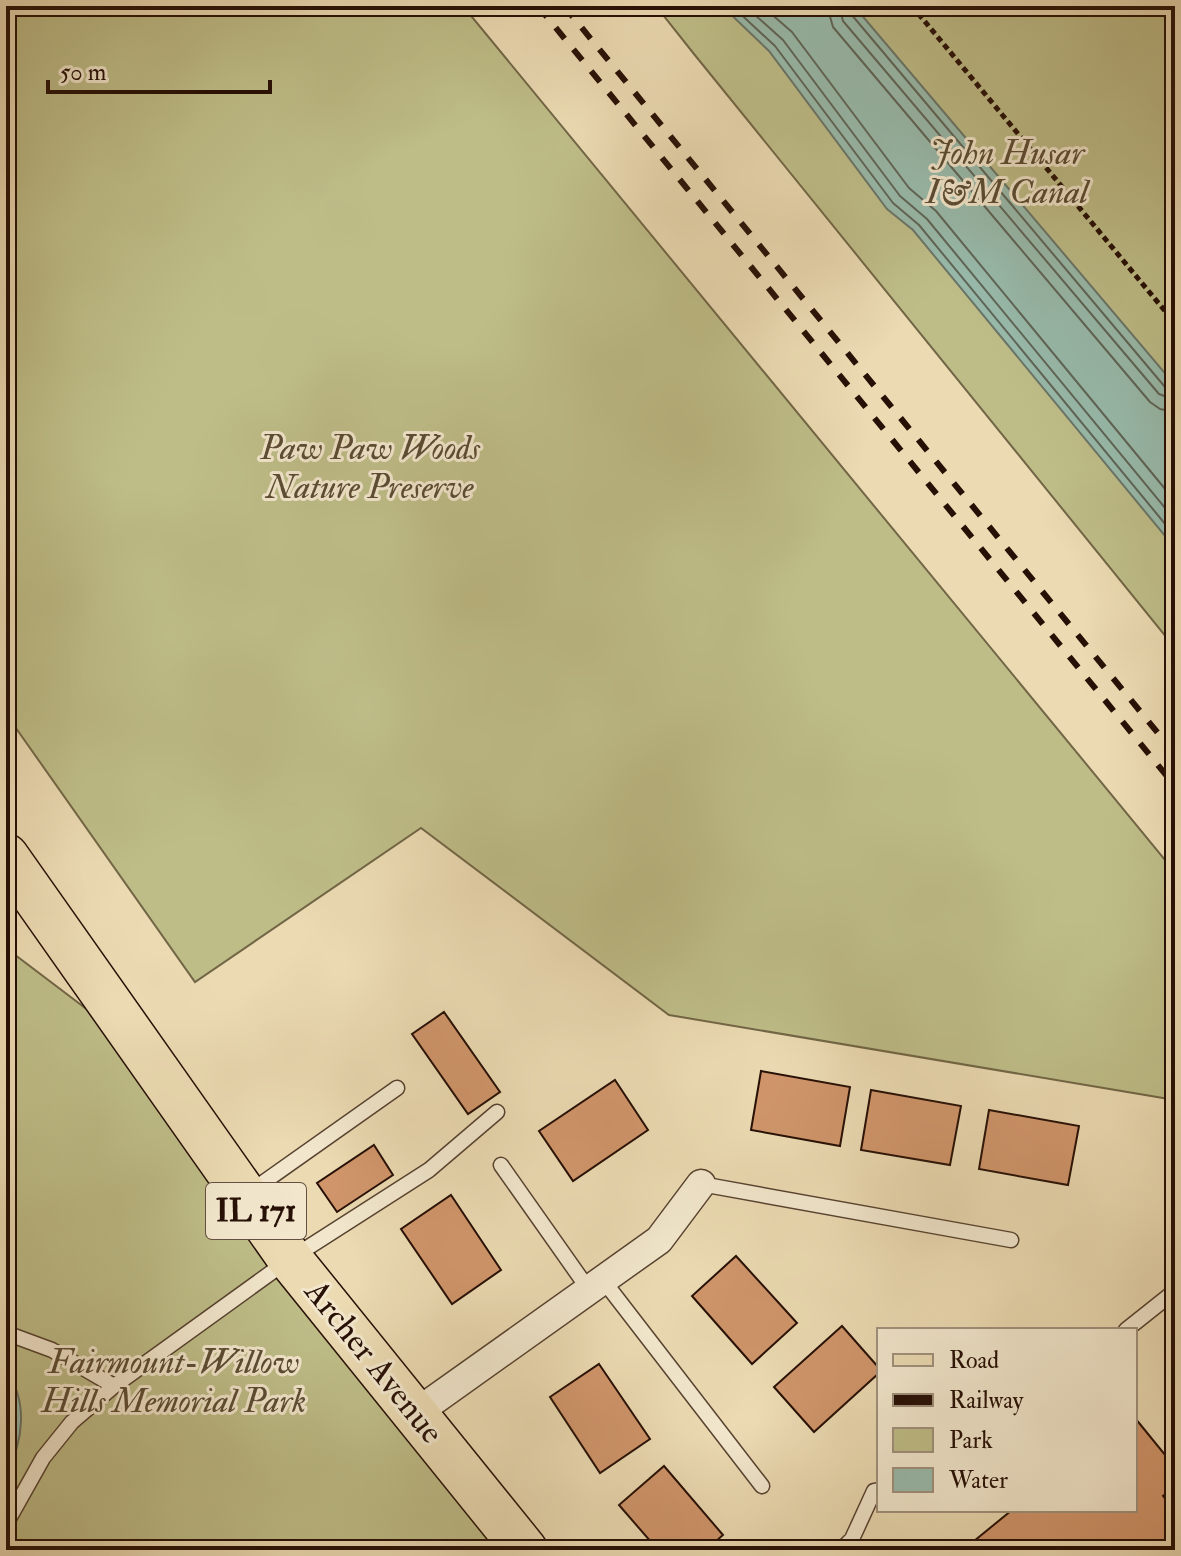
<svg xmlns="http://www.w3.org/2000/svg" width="1181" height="1556" font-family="'IM FELL Double Pica',serif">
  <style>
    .green { fill: #bebd88; stroke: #726646; stroke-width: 2 }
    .water { fill: #98bbac; stroke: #6a7669; stroke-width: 2 }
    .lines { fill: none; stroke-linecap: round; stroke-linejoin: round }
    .shore { stroke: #5f6558; stroke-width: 2 }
    .building { fill: #d0956b; stroke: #260f05; stroke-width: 2 }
    .service-casing { stroke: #574230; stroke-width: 17 }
    .minor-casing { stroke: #574230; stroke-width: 31 }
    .primary-casing { stroke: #260f05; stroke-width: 47 }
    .path { stroke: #260f05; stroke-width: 5; stroke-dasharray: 6 4; stroke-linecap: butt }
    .service { stroke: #f2e7cd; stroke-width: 14 }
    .minor { stroke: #f2e7cd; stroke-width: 28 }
    .primary { stroke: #ebdab2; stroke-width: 44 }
    .rail { stroke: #260f05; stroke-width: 6; stroke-dasharray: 14 14; stroke-linecap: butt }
    .labels { text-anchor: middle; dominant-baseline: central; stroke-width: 6; stroke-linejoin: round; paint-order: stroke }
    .shield { fill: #f2e7cd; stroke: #635041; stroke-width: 2 }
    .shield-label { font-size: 32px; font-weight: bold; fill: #260f05 }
    .park-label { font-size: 34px; font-style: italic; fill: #5b4c33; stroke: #f2e7cd }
    .street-label { font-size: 34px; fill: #260f05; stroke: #f2e7cd }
  </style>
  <rect width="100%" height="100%" fill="#ebdab2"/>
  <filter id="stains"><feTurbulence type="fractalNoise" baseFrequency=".0025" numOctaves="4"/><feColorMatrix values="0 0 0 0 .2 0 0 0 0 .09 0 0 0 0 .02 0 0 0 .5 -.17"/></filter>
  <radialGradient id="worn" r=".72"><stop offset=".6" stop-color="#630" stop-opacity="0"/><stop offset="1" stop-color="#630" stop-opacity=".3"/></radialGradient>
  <path class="green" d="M6,6H463L1175,872V1100L669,1015L421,828L195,982L6,714Z
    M656,6H1175V648L694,54Z
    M6,948L97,1017L517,1550H6Z"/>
  <path class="water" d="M722,6H854L1175,385V548L913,230L887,209L769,51Z
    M6,1370C28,1401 24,1441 6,1473Z"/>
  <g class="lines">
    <path class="shore" d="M732,6L775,46L893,203L919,225L1175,536
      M745,6L783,40L900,196L927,219L1175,520
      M762,6L792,32L909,188L936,211L1175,501
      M827,6L833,27L1150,402L1160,409L1175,412
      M839,6L843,21L1159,394L1175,400
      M849,6L851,14L1165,387L1175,390"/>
  </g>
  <path class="building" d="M444,1012L500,1092L468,1114L412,1034Z
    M761,1071L850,1087L840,1146L751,1130Z
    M615,1080L648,1130L573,1181L539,1131Z
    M871,1090L961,1106L950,1165L861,1150Z
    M989,1110L1079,1126L1068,1185L979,1169Z
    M374,1145L393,1175L337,1212L317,1183Z
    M451,1195L501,1270L452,1304L401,1229Z
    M736,1256L797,1323L752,1364L692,1296Z
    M842,1326L879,1368V1373L814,1432L774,1387Z
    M599,1364L650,1439L600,1473L550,1397Z
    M1135,1418L1175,1467V1486L1163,1496L1175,1511V1550H963L1012,1510H1135Z
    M664,1466L723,1535L706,1550H658L619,1505Z"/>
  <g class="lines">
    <defs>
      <path id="service" d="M501,1165L589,1290
        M701,1184L1011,1240
        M247,1194L397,1088
        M603,1280L762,1486
        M1126,1330L1175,1291
        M6,1333L52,1350L114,1386
        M6,1524L43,1458L72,1422L114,1386L290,1259L429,1170L497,1112
        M841,1550L852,1539L874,1491L879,1490"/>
      <path id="minor" d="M416,1413L659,1240L701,1184"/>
      <path id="primary" d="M6,856L290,1259L525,1550"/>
    </defs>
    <use href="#service" class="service-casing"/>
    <use href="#minor" class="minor-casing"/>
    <use href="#primary" class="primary-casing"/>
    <path class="path" d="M912,6L1175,323"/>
    <use href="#service" class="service"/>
    <use href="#minor" class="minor"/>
    <use href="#primary" class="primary"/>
    <path class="rail" d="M538,6L1175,786
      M564,6L1175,754"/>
  </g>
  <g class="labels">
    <rect class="shield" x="206" y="1183" width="100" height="56" rx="6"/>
    <g class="shield-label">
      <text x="256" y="1211">IL 171</text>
    </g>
    <g class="park-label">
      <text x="1007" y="153">John Husar<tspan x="1007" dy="39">I&amp;M Canal</tspan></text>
      <text x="370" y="448">Paw Paw Woods<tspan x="370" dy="39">Nature Preserve</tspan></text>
      <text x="174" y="1362">Fairmount-Willow<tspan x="174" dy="39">Hills Memorial Park</tspan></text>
    </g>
    <g class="street-label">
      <text transform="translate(374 1362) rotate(51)">Archer Avenue</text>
    </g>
  </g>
  <rect width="1181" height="1556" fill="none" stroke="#ebdab2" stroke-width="32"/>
  <rect x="8" y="8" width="1165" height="1540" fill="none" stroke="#260f05" stroke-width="4"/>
  <rect x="16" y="16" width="1149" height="1524" fill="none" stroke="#260f05" stroke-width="2"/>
  <rect x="877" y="1328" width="260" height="184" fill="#f2e7cd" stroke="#a0917d" stroke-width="2"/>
  <rect x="893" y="1354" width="40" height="12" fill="#ebdab2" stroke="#a0917d" stroke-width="2"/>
  <text x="949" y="1368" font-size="24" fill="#260f05">Road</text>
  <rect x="893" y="1394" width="40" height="12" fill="#260f05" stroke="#a0917d" stroke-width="2"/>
  <text x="949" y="1408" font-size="24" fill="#260f05">Railway</text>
  <rect x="893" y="1428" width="40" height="24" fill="#bebd88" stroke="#a0917d" stroke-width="2"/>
  <text x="949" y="1448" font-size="24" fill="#260f05">Park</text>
  <rect x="893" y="1468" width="40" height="24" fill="#98bbac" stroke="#a0917d" stroke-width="2"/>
  <text x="949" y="1488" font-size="24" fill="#260f05">Water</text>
  <path d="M48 80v12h222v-12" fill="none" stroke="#260f05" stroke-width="4"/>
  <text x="60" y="80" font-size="24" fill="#260f05" stroke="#f2e7cd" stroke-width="6" paint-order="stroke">50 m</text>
  <rect width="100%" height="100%" filter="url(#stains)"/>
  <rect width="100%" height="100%" fill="url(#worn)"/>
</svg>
